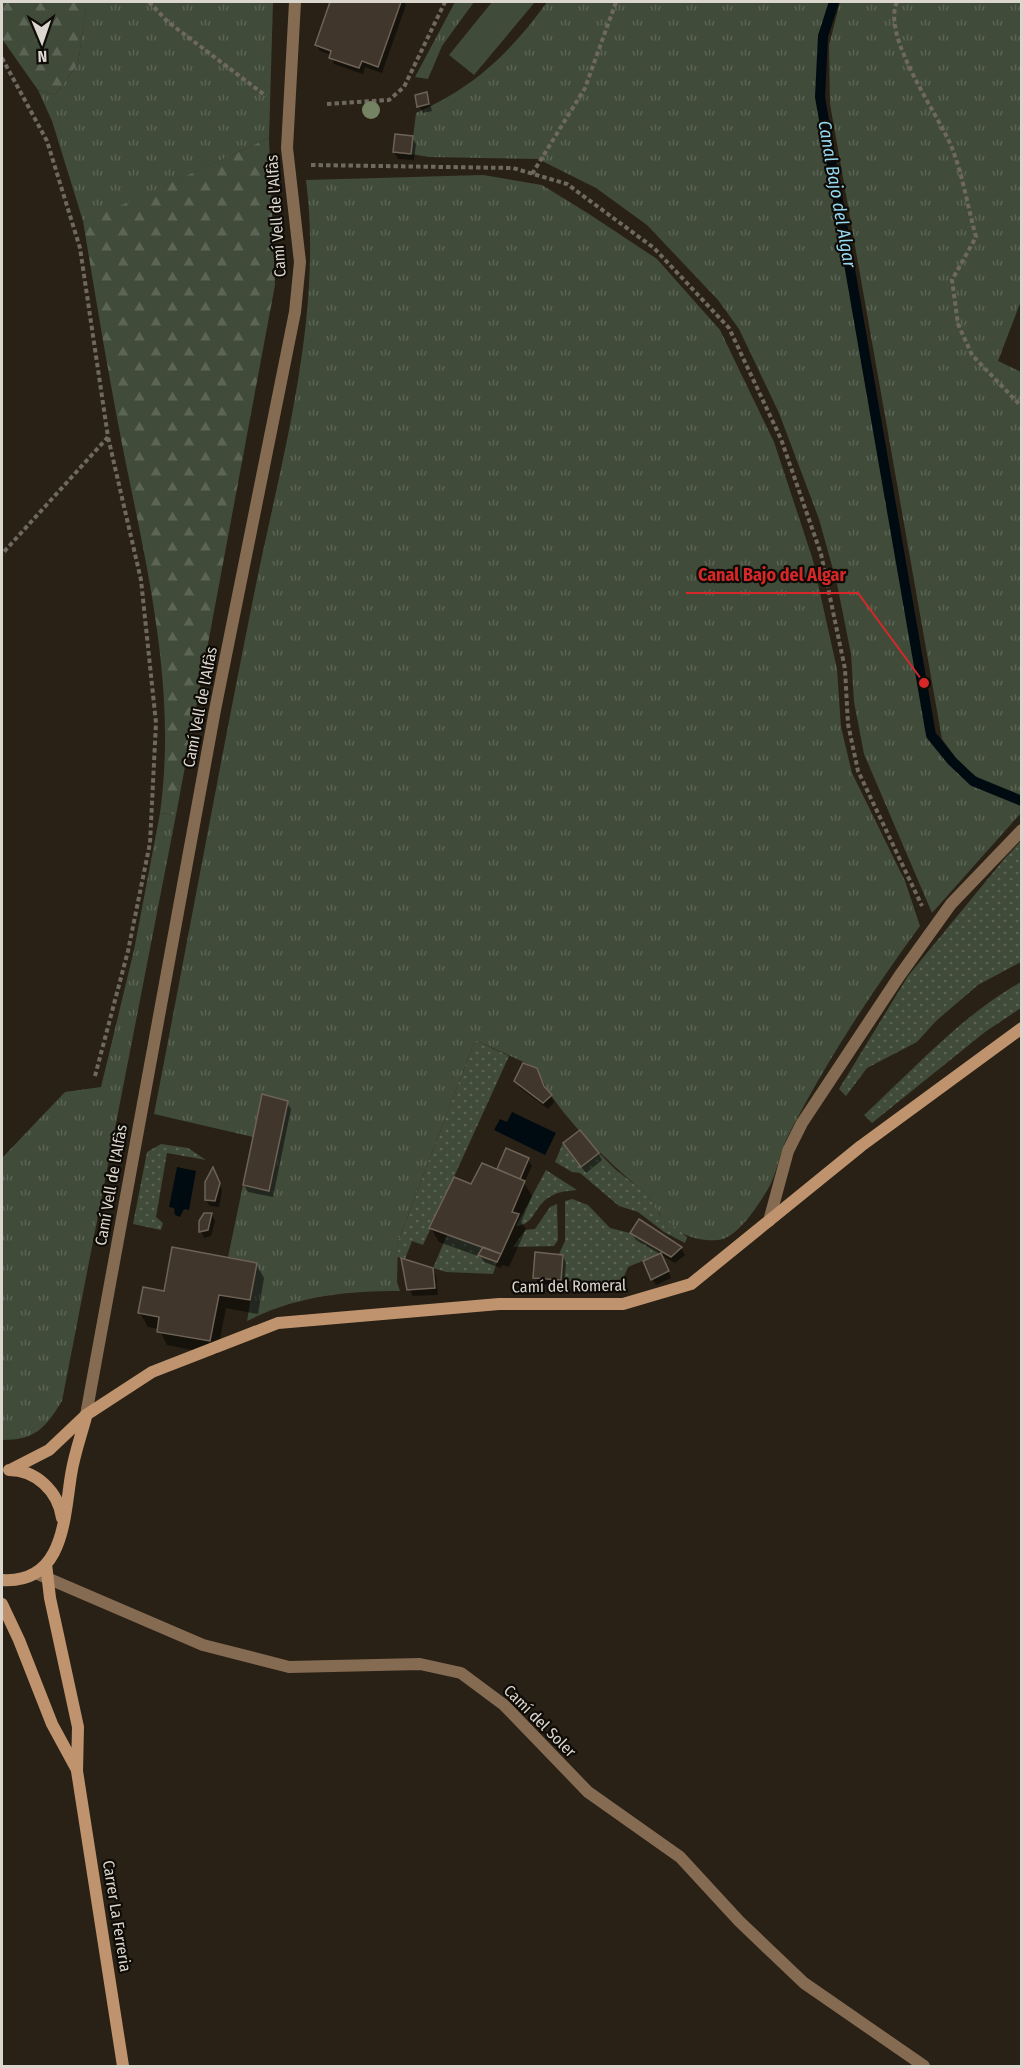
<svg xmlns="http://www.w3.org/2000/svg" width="1023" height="2068" font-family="'Fira Sans Condensed',sans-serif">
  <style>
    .grass { fill: url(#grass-tufts) }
    .forest { fill: url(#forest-firs) }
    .park { fill: #404b3a }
    .garden { fill: url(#garden-dots) }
    .water { fill: #000a11 }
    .shadow { fill: #0007 }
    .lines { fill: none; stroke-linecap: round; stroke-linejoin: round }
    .stream { stroke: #000a11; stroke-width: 10 }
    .building { fill: #41362c; stroke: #6e6256; stroke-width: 1.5 }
    .path { stroke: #6f685f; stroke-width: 4; stroke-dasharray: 4.5 3; stroke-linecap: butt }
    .lane { stroke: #866b53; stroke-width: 12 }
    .street { stroke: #866b53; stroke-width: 12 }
    .secondary { stroke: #bf936d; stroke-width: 12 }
    .tree { fill: #748362 }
    .labels { text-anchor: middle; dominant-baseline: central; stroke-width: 4.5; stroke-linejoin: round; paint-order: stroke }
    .street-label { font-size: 16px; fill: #dbd6ce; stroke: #0f0c07 }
    .water-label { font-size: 18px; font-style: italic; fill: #95daf5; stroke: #0f0c07 }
    .leader { fill: none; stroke: #d62828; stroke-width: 2 }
    .callout-dot { fill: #d62828; stroke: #0f0c07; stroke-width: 2 }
    .callout-label { font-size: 18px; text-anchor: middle; font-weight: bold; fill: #d62828; stroke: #0f0c07; stroke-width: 4.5; stroke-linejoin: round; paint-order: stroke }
  </style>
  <defs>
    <pattern id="grass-tufts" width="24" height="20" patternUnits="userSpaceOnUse" patternTransform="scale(1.5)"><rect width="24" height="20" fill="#404b3a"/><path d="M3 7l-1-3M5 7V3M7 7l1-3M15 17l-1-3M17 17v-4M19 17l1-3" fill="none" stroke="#5b6455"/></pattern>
    <pattern id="forest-firs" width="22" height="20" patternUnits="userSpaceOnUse" patternTransform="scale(1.5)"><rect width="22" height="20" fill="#404b3a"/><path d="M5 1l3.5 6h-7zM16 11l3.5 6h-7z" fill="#5b6455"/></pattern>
    <pattern id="garden-dots" width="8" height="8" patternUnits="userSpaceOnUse" patternTransform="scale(1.5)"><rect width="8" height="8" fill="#404b3a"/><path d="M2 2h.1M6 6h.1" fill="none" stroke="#5b6455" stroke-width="1.8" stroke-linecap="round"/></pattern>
  </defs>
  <rect width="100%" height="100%" fill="#292116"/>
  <path class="grass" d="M92,2H273L269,138L93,219L83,221L52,121L38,90L55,95L78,64L86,7Z
    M455,2H474L442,46L428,79L415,77Z
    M547,2H829L819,35L816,98L930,735L972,782L1021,803V813L932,913L864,754L854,702L851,654L837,584L819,519L779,413L739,329L718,300L647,225L596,188L538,159L429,157L411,154L416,113C475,87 510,53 547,2Z
    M840,2H1021V301L998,361L1021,372V796L981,780L961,765L942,739L830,104L829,45Z
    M483,175L542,185L589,214L657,259L720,330L774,442L812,557L837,669L841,727L852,773L905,881L920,926C871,993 825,1063 787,1138C779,1154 777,1174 768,1189C758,1205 738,1238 718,1240C695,1242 672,1232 659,1213C653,1206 650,1197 643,1191C611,1165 549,1106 537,1068L475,1040L398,1242L397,1282L400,1291C346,1291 296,1296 247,1321L257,1263L228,1257L243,1185L270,1190L288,1101L262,1094L253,1137L154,1114C187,944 218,774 252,604C279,467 324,320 306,180Z
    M160,813L176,815L62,1401C45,1428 36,1440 2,1440V1158L65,1092L101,1087L134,950Z"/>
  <path class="forest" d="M2,2H92L86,8L78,64L55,95L38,90L2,39Z
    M269,138L275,285L176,815L160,813C175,705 154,599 132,493C113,403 98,312 83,221L93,218Z"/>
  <path class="park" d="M492,2H535L474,75L449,55Z"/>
  <path class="garden" d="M1021,841V962L978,985L936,1021L917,1042L867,1068L846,1096L839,1089L908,976L1005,858Z
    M1021,982V1008L985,1032L872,1123L864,1115C914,1069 962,1015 1021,982Z
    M475,1040L509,1056L423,1245L412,1241L405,1259L397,1257L398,1242Z
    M563,1143L581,1167L599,1153L616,1170L646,1193L660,1215L687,1237L685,1243L664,1232L638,1212L619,1206L580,1173L572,1172L555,1162Z
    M161,1144L188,1148L206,1160L167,1153L156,1217L163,1223L161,1230L133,1224L147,1152Z
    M546,1170L577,1190C565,1191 554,1192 544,1201C533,1211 533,1225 516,1226Z
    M572,1199L588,1205L610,1228L630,1233L661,1253L628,1267L620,1286L561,1280L563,1255L559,1254L565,1241V1201Z
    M557,1204L558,1240L554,1246L513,1247L525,1230L535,1229L550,1207Z
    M447,1235L483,1247L479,1255L497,1262L493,1274L446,1272L433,1268Z"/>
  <path class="water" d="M512,1112L556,1133L545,1155L494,1130L500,1119L507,1122Z
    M177,1167L196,1171L189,1210L184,1209L180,1217L175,1215L174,1208L169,1207Z"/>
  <path class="shadow" d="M332,2H404L406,5L382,73L365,67L363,74L334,64L331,55L320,51L316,44Z
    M427,94L432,111L423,113L419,106Z
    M396,136L412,138L416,144L414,160L398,159L394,152Z
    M540,1076L554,1102L548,1109L520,1088L516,1081Z
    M287,1103L291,1109L273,1197L248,1192L244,1185Z
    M506,1150L528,1160L532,1166L524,1183L532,1196L521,1222L526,1229L509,1267L502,1265L501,1268L484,1262L481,1257L439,1242L431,1228L472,1186L498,1171Z
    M569,1150L598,1153L602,1160L586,1173Z
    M216,1176L222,1191L219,1207L210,1206L206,1200Z
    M212,1215L215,1221L211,1236L204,1238L201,1231Z
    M640,1222L681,1248L685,1255L675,1263L636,1240L632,1233Z
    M563,1256L566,1263L564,1286L538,1284L535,1277Z
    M664,1261L671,1278L656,1285L652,1279Z
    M256,1264L264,1278L258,1314L226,1308L217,1355L167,1345L159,1329L148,1327L140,1313L165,1292Z
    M432,1269L436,1276L438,1295L413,1296L409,1289Z"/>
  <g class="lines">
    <path class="stream" d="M834,2L823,36L820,97L931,735L952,761L973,781L1022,801"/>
  </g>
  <path class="building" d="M330,2H401L378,67L362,61L359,68L329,58L331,51L315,45Z
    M427,92L429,104L417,107L415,95Z
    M395,134L413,136L411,154L393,152Z
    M523,1063L537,1068L544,1086L552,1095L543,1103L514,1081Z
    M262,1094L288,1101L269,1191L243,1185Z
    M580,1130L599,1153L581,1167L563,1143Z
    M506,1148L529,1158L520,1179L497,1169Z
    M482,1163L525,1181L512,1212L519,1214L501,1254L429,1228L454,1177L471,1184Z
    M213,1167L220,1183L215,1201L205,1200V1182Z
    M204,1213H212L208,1230L199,1232V1221Z
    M639,1219L682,1247L671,1257L630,1233Z
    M172,1247L257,1263L250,1300L219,1295L210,1341L157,1332L159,1317L138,1313L143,1287L164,1291Z
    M483,1247L501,1254L497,1262L478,1255Z
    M535,1252L563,1255L561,1280L533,1278Z
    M661,1253L669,1271L651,1280L643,1261Z
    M401,1258L433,1268L435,1288L407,1290Z"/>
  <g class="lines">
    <path class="path" d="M149,2L168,22L266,96
      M897,2C881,37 938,113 952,148C963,176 968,208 976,237L952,280L958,324L972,355L1022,407
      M2,58L47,141L80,248L108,437L2,554
      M327,104L389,100L404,87L445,2
      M311,165L513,168L567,184L654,248L729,328L781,439L821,554L845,669L848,724L858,771L922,906
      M532,174L585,88L616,2
      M95,1076L128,951L150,843L156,723L141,580L108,437"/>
    <path class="lane" d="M769,1221L788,1151L802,1123L900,975L951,904L1022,830"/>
    <path class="street" d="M86,1415L215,710L295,312L300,262L287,148L295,2
      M40,1575L203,1645L289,1667L420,1664L461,1673L504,1705L588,1792L680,1857L739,1921L804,1983L924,2066"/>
    <path class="secondary" d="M9,1470C36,1470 58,1491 62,1518
      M10,1470L49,1450L86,1415L152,1372L278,1323L499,1304H623L691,1284L861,1146L1022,1028
      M46,1564L50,1598L78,1727L77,1771L123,2066
      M2,1580C64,1584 64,1519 71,1475C74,1455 81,1436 86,1417
      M2,1604L19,1640L52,1724L77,1770"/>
  </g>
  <circle class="tree" cx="371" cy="110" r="9"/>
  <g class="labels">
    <g class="street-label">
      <text transform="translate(276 216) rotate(-94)">Camí Vell de l'Alfàs</text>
      <text transform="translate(200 707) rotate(-79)">Camí Vell de l'Alfàs</text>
      <text transform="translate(111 1185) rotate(-80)">Camí Vell de l'Alfàs</text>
      <text transform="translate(569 1286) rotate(-1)">Camí del Romeral</text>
      <text transform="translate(540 1721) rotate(45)">Camí del Soler</text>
      <text transform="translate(117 1916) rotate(81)">Carrer La Ferreria</text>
    </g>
    <g class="water-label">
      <text transform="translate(837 194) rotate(80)">Canal Bajo del Algar</text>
    </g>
  </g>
  <path class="leader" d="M924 683L858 593H686"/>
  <circle class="callout-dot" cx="924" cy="683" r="6"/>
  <g class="callout-label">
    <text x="772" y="581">Canal Bajo del Algar</text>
  </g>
  <rect width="1023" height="2068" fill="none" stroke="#dbd6ce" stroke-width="6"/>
  <g transform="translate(42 42) rotate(178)" stroke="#0f0c07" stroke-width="4.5" paint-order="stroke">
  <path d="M0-4.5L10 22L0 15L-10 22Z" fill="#dbd6ce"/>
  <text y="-9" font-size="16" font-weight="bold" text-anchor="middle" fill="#dbd6ce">N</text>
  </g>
</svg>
